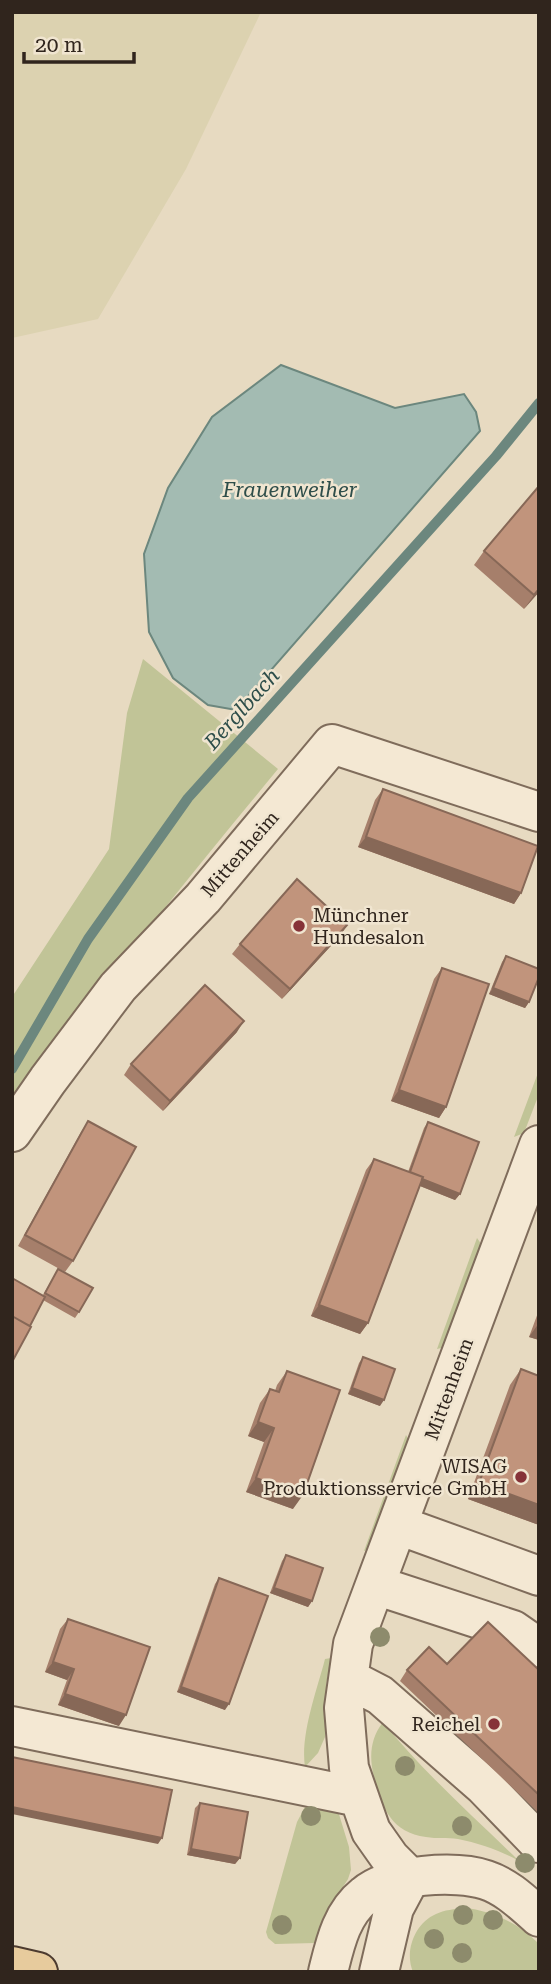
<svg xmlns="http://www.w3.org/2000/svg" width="551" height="1984" font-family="'Roboto Serif',serif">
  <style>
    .farmland { fill: #dcd2b0 }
    .green { fill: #c1c497 }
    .water { fill: #a3bbb2; stroke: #6c877e; stroke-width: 2 }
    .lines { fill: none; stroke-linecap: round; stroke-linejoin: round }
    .stream { stroke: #6c877e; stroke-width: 10 }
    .minor-casing { stroke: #7f6c5b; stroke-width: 42 }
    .major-casing { stroke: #4d3b2f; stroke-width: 42 }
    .minor { stroke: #f4e8d3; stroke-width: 38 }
    .major { stroke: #e7cb9d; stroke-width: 38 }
    .tree { fill: #8d8b6c }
    .wall { fill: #a67f6b }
    .shaded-wall { fill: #876857 }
    .building { fill: #c1947c; stroke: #876857; stroke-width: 2 }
    .poi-dot { fill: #863338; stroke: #f0e5d0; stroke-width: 2.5 }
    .labels { text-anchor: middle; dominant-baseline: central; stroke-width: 5; stroke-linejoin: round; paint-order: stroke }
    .street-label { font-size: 19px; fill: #30251d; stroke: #f0e5d0 }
    .poi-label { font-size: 19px; fill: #30251d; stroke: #f0e5d0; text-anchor: end }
    .water-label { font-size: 21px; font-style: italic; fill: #2e4e4a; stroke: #f0e5d0 }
  </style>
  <rect width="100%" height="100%" fill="#e7dac1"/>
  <path class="farmland" d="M12,12H261L186,169L98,319L12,338Z"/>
  <path class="green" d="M143,659L278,769C185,882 92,994 12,1118V997L109,849L127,713Z
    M539,1070V1094L524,1133L514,1137Z
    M477,1238L484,1248L449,1346L437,1349Z
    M406,1435L412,1446L376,1546L364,1551Z
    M331,1658L326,1685L325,1737L318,1753L305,1767C300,1735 317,1690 325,1659Z
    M383,1722C423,1772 473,1816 519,1861C501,1851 479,1843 458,1839C447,1837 437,1839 426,1837C392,1833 381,1807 374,1777C369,1757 370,1739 383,1722Z
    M307,1803L338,1811L349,1847L351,1870L348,1879L334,1901L315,1943L275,1944L268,1938L266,1932L297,1822Z
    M464,1908C491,1910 520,1924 539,1944V1972H413C404,1951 415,1923 436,1914C444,1910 455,1909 464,1908Z"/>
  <path class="water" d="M281,365L395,408L464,394L476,412L480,431L236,710L208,705L173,678L149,632L144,554L168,488L212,417Z"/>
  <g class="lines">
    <path class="stream" d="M12,1069L88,939L188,798L496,456L539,403"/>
    <defs>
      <path id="minor" d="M12,1132L48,1080L118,987L203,898L332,744L539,812
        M398,1525L539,1576
        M375,1585L513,1630L539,1648
        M349,1679L380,1695L484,1786L539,1843
        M12,1726L358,1797
        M410,1878L390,1858L371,1831L349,1768L344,1708L353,1644L539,1145
        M328,1972C335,1944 341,1914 365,1895C389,1874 456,1870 486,1880C507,1887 522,1902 539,1917
        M379,1972L394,1908L410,1878"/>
      <path id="major" d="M12,1966L38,1972"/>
    </defs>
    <use href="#minor" class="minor-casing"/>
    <use href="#major" class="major-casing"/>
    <use href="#minor" class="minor"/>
    <use href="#major" class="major"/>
  </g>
  <g class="tree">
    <circle cx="380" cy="1637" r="10"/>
    <circle cx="405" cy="1766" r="10"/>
    <circle cx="311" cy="1816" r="10"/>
    <circle cx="462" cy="1826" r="10"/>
    <circle cx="525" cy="1863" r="10"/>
    <circle cx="463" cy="1915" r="10"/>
    <circle cx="493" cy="1920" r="10"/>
    <circle cx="282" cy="1925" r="10"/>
    <circle cx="434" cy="1939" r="10"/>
    <circle cx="462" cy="1953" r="10"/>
  </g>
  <path class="wall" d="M539,486V592L524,609L474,565L484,551Z
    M383,789L521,893L514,904L358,847L375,800Z
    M347,925L340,936L282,999L232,954L240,944Z
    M506,956L529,1002L525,1008L489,994L502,962Z
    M442,968L446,1107L439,1118L391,1101L434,979Z
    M237,1032L163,1111L124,1075L131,1064Z
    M88,1121L73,1261L65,1272L18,1246L81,1132Z
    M428,1122L460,1194L455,1200L420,1186L368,1323L360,1334L311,1316L366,1170L374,1159L408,1172L424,1128Z
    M58,1269L79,1312L75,1318L43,1300L30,1326L43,1295Z
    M539,1310V1340L529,1337Z
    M363,1357L380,1406L348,1394L359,1363Z
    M521,1369L539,1525L468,1499L510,1385Z
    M287,1371L293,1509L246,1492L264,1442L248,1436L260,1403L270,1389L275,1391L277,1385Z
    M286,1555L312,1601L308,1607L270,1593L282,1561Z
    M219,1578L225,1710L177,1692L215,1584Z
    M68,1619L119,1726L58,1705L67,1680L45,1672L60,1629Z
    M447,1664L539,1670V1813L400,1681L407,1670Z
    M200,1803L240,1858L235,1864L187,1855L195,1808Z"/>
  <path class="shaded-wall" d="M539,589V592L524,609L534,595Z
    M366,837L521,893L514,904L358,847Z
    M347,925L340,936L282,999L290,989Z
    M493,988L529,1002L525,1008L489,994Z
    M244,1021L237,1032L163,1111L170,1101Z
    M399,1090L446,1107L439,1118L391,1101Z
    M409,1174L460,1194L455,1200L405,1180Z
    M319,1305L368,1323L360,1334L311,1316Z
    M539,1323V1340L529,1337Z
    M352,1388L384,1400L380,1406L348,1394Z
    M258,1422L274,1428L264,1442L248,1436Z
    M256,1478L303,1495L293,1509L246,1492Z
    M479,1483L539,1505V1525L468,1499Z
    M274,1588L312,1601L308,1607L270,1593Z
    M53,1662L74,1669L67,1680L45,1672Z
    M181,1687L229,1704L225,1710L177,1692Z
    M65,1694L126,1715L119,1726L58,1705Z
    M12,1807L162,1838L158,1844L12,1814Z
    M191,1849L240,1858L235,1864L187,1855Z"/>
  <path class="building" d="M539,486V589L534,595L484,551Z
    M383,789L538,846L521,893L366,837Z
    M297,879L347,925L290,989L240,944Z
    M506,956L539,969V977L529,1002L493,988Z
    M442,968L489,984L446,1107L399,1090Z
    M205,985L244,1021L170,1101L131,1064Z
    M88,1121L136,1147L73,1261L25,1235Z
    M428,1122L479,1142L460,1194L422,1179L423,1177L410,1172Z
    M374,1159L423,1177L368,1323L319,1305Z
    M58,1269L93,1288L79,1312L45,1293Z
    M12,1278L45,1297L30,1326L12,1316Z
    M12,1316L31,1327L12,1362Z
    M363,1357L395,1369L384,1400L352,1388Z
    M521,1369L539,1376V1505L479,1483Z
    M287,1371L340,1390L303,1495L256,1478L274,1428L258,1422L270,1389L279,1392Z
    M286,1555L323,1568L312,1601L274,1588Z
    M219,1578L268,1596L229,1704L181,1687Z
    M68,1619L150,1647L126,1715L65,1694L74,1669L53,1662Z
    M488,1622L539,1670V1795L407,1670L429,1647L447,1664Z
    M12,1757L172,1790L162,1838L12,1807Z
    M200,1803L248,1812L240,1858L191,1849Z"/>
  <g class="poi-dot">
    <circle cx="299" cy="926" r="7"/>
    <circle cx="521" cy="1477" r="7"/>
    <circle cx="494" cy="1724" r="7"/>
  </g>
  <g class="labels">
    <g class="street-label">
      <text transform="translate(240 854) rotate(-49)">Mittenheim</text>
      <text transform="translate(449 1389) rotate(-70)">Mittenheim</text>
    </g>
    <g class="poi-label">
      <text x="313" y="915" text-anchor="start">Münchner<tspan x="313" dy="22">Hundesalon</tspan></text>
      <text x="507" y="1466">WISAG<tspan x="507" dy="22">Produktionsservice GmbH</tspan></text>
      <text x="480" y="1724">Reichel</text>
    </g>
    <g class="water-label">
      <text x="290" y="490">Frauenweiher</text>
      <text transform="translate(242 709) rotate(-48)">Berglbach</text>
    </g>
  </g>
  <rect width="551" height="1984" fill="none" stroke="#30251d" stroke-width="28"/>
  <path d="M24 52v10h110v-10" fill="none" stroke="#30251d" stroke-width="3.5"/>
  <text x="35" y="52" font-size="21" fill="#30251d" stroke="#f0e5d0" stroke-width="5" paint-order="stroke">20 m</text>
</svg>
